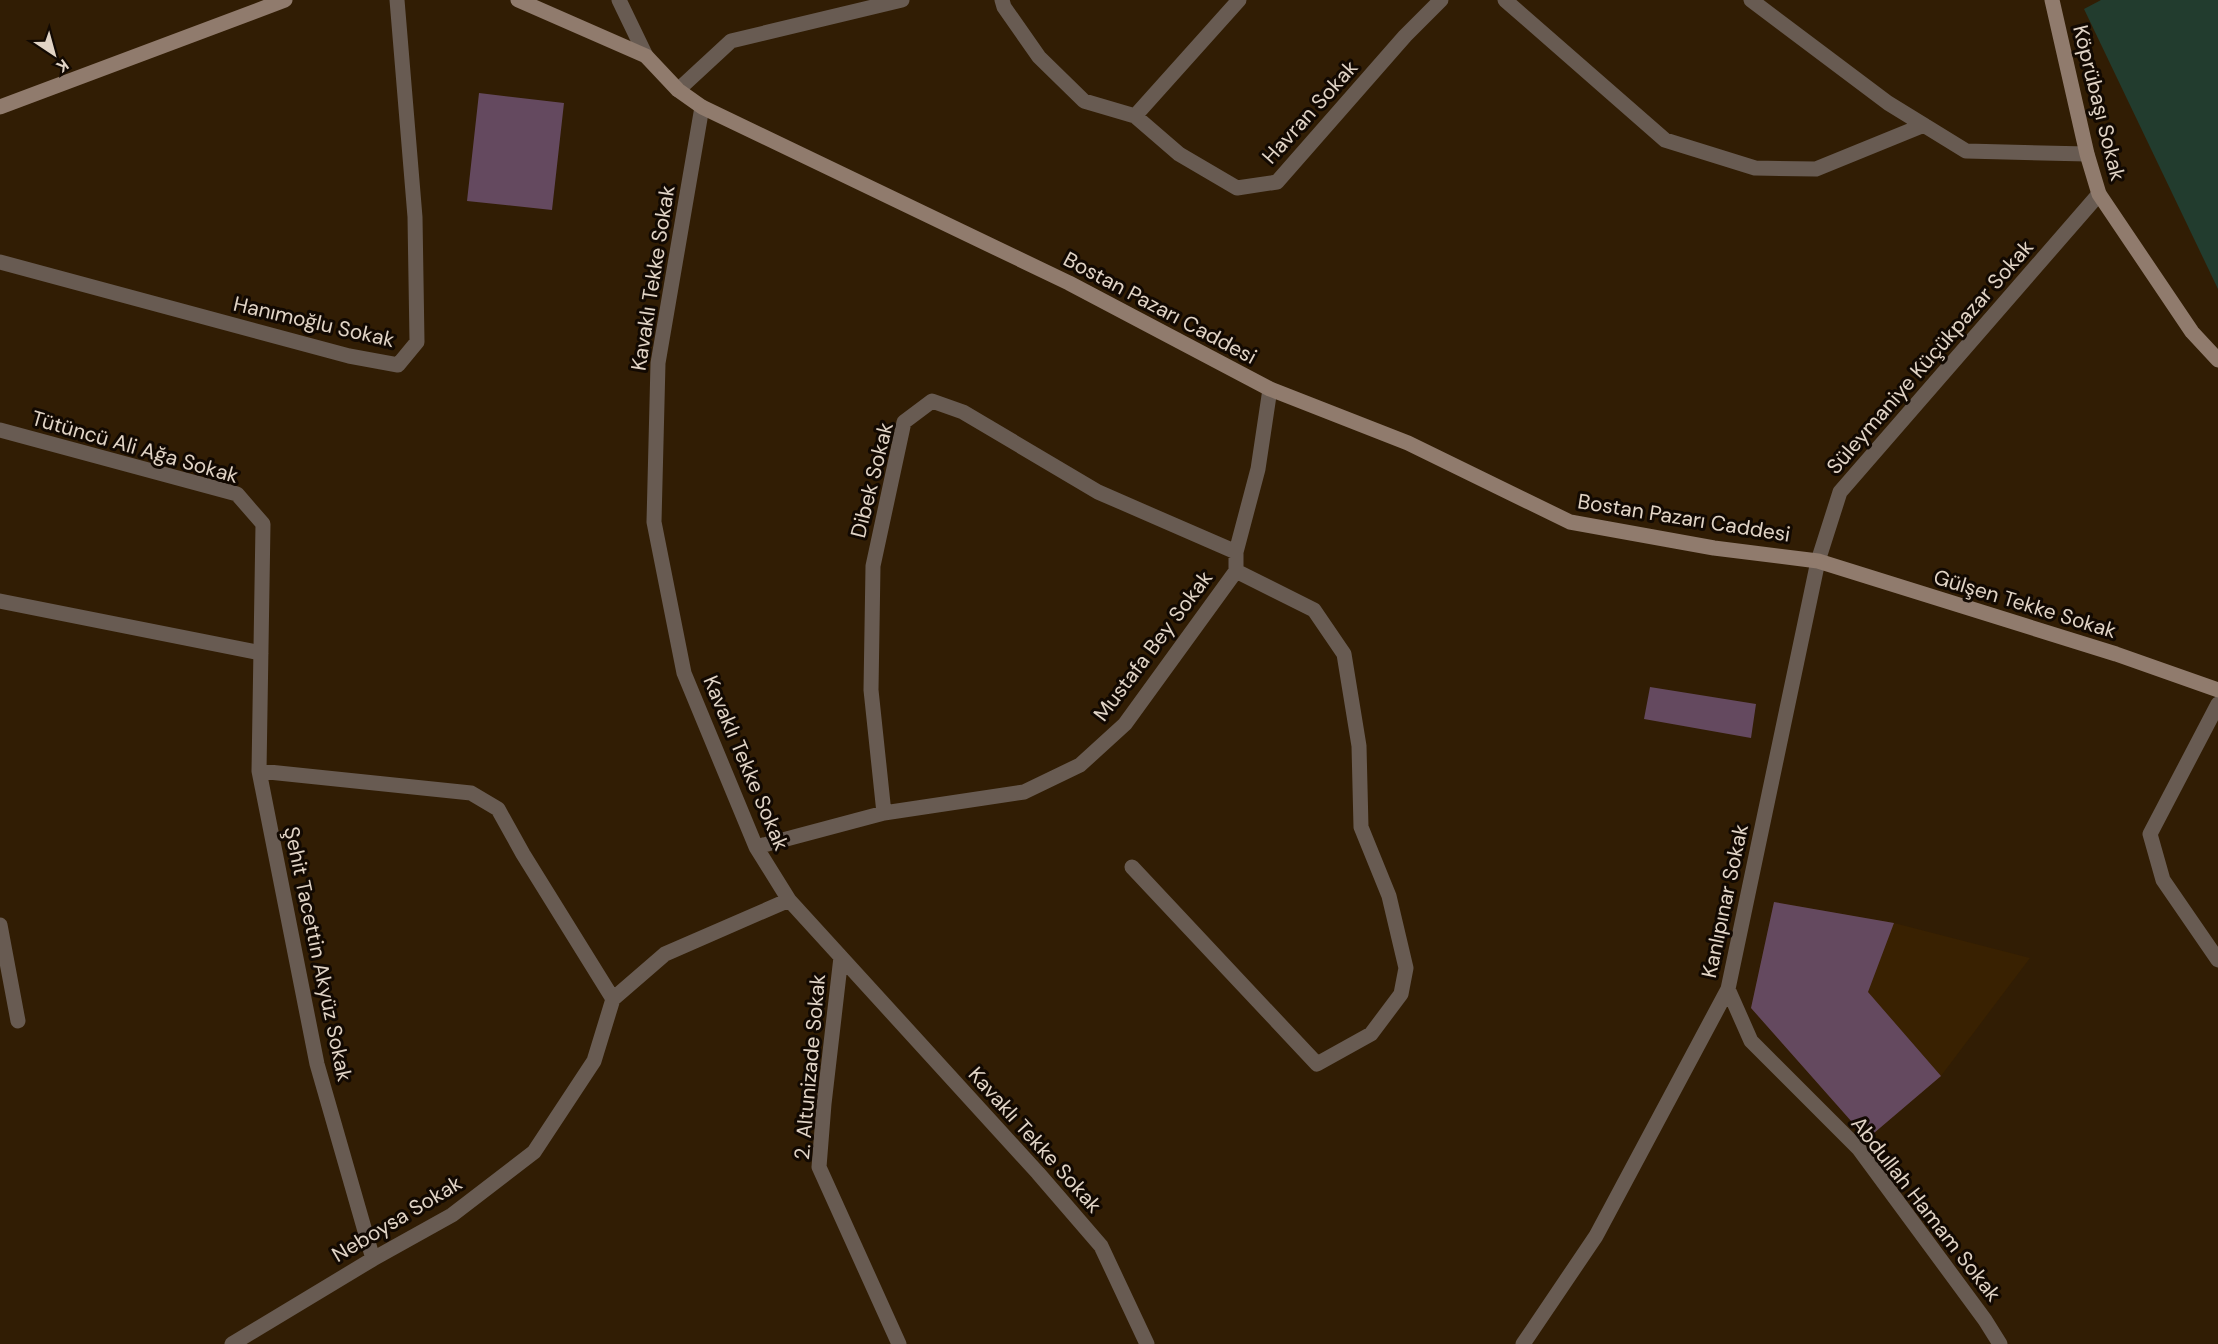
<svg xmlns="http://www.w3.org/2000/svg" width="2218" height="1344" font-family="'DM Sans',sans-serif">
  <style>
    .built { fill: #392101 }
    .park { fill: #223c2e }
    .building { fill: #64495f }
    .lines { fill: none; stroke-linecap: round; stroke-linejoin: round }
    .street { stroke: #685b52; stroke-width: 15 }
    .secondary { stroke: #907b6d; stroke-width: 15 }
    .labels { text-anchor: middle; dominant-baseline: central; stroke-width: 6; stroke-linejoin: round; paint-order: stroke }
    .street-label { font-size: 21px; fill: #e1d4c6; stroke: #120902 }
  </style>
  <rect width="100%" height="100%" fill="#311d04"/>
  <path class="built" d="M1774,902L1894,923L2030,958L1941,1076L1867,1139L1751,1008Z"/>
  <path class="park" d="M2101,0H2218V289L2084,9Z"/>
  <path class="building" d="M479,93L564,103L552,210L467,201Z
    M1650,687L1756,704L1751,738L1644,719Z
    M1774,902L1894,923L1868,992L1941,1076L1867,1139L1751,1008Z"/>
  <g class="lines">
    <path class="street" d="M619,0L646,56
      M1002,0L1004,7L1039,57L1084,101L1135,116L1179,154L1237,188L1277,182L1405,36L1441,0
      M1505,0L1665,140L1755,168L1816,169L1924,125
      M1751,0L1888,103L1966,151L2087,154
      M678,90L731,41L902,0
      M702,107L658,363L654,522L684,673L756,847L789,900L1038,1173L1101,1246L1147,1344
      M1135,116L1239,0
      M0,262L349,356L398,365L417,342L415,217L397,0
      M0,430L237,494L263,524L259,771L317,1064L373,1259
      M0,601L261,653
      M2218,704L2150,834L2163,880L2218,960
      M259,771L471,793L498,809L523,854L613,999
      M884,813L871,690L873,566L904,422L932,401L963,412L1098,492L1236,552
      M756,847L884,813L1024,792L1080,765L1125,724L1236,571V552L1258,469L1270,389
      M1132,867L1317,1064L1371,1034L1401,994L1406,968L1389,896L1361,827L1359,746L1344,654L1314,610L1236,571
      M0,925L18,1021
      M841,957L824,1104L819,1167L899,1344
      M1728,989L1751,1041L1859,1149L1985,1320L2000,1344
      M232,1344L373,1259L452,1215L534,1152L594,1061L613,999L665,954L789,900
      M1523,1344L1596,1236L1728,989L1818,561L1840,492L2099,194"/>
    <path class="secondary" d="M518,0L646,56L678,90L702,107L1069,283L1270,389L1408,443L1570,522L1714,548L1818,561L2116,654L2218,690
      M2052,0L2087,154L2099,194L2192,332L2218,360
      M0,107L285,0"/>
  </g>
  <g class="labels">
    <g class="street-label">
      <text transform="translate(2099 103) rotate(76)">Köprübaşı Sokak</text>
      <text transform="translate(1310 112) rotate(-48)">Havran Sokak</text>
      <text transform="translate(653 278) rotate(-81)">Kavaklı Tekke Sokak</text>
      <text transform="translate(1160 308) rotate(28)">Bostan Pazarı Caddesi</text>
      <text transform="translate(314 322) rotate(13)">Hanımoğlu Sokak</text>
      <text transform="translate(1930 357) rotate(-49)">Süleymaniye Küçükpazar Sokak</text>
      <text transform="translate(135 447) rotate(16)">Tütüncü Ali Ağa Sokak</text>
      <text transform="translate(872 480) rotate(-76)">Dibek Sokak</text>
      <text transform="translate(1684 518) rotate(9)">Bostan Pazarı Caddesi</text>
      <text transform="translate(2025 604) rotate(17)">Gülşen Tekke Sokak</text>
      <text transform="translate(1153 646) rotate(-53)">Mustafa Bey Sokak</text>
      <text transform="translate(746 763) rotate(67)">Kavaklı Tekke Sokak</text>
      <text transform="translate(1725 901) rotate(-78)">Kanlıpınar Sokak</text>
      <text transform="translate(318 954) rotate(78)">Şehit Tacettin Akyüz Sokak</text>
      <text transform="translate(810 1067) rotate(-85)">2. Altunizade Sokak</text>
      <text transform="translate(1035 1140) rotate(48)">Kavaklı Tekke Sokak</text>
      <text transform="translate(1926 1209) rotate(52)">Abdullah Hamam Sokak</text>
      <text transform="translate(397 1219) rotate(-31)">Neboysa Sokak</text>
    </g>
  </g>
  <g transform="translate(54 54) rotate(144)" stroke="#120902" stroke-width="4.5" paint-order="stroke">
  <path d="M0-4.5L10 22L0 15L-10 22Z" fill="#e1d4c6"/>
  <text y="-9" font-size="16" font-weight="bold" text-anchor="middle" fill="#e1d4c6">K</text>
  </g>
</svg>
